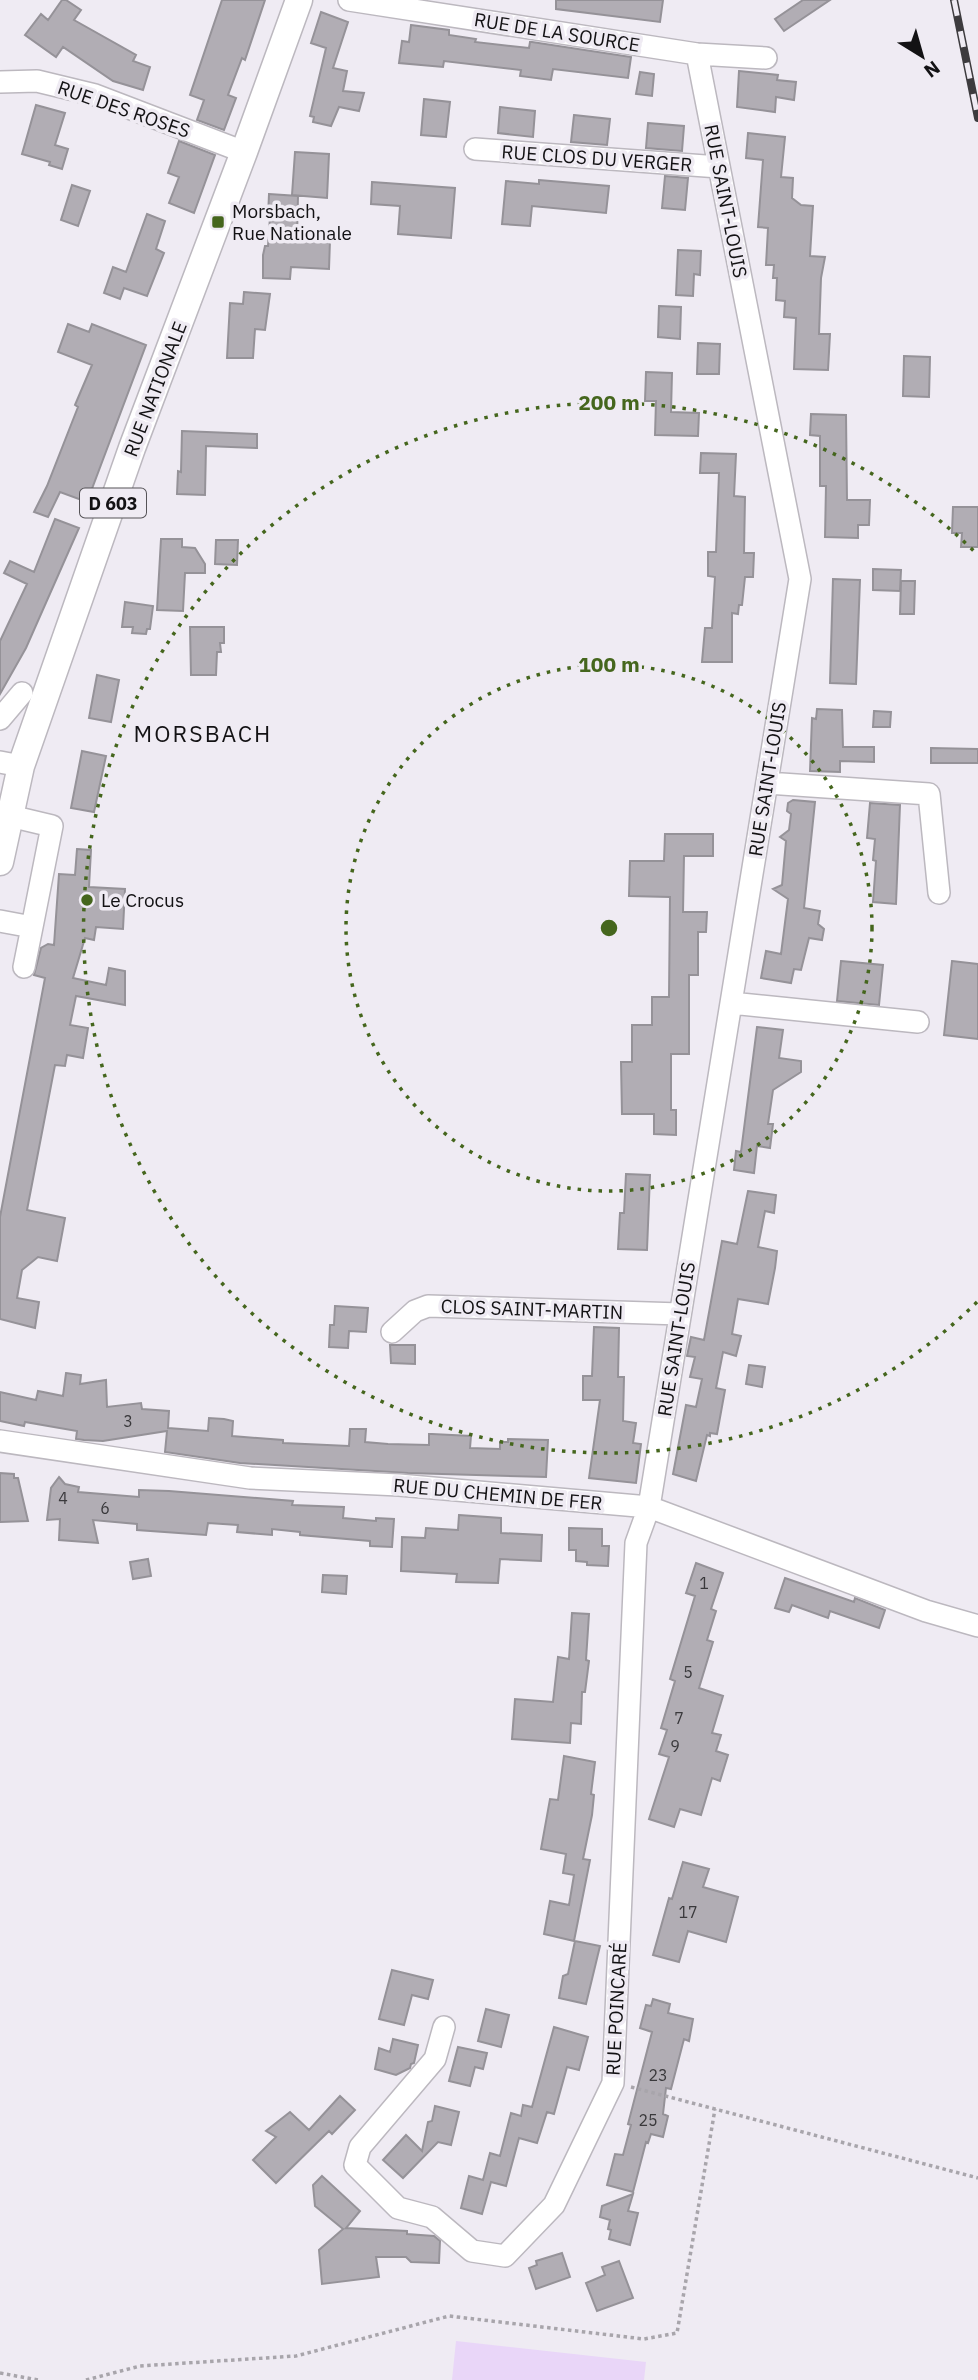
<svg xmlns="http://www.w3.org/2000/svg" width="978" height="2380" font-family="'IBM Plex Sans',sans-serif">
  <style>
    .green { fill: #e9d6f8 }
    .building { fill: #b1adb4; stroke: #959298; stroke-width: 2 }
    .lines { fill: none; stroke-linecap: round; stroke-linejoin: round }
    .minor-casing { stroke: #bcb8bf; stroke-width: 24 }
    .major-casing { stroke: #bcb8bf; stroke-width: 29 }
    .path { stroke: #a8a5ab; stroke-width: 3.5; stroke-dasharray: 3.5 3.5; stroke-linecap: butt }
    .minor { stroke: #fff; stroke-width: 21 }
    .major { stroke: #fff; stroke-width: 26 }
    .rail-casing { stroke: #3d3b3e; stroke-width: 8 }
    .rail { stroke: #efebf3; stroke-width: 5; stroke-dasharray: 16; stroke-linecap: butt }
    .ring { fill: none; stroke: #45661d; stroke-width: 3.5; stroke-dasharray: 3.5 7 }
    .poi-dot { fill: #45661d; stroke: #efebf3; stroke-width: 2.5 }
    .labels { text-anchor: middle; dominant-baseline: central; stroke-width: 7; stroke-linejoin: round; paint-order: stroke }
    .number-label { font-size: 16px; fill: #3a393c }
    .shield { fill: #efebf3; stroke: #555357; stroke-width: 2 }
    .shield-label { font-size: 18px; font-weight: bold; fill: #131214 }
    .street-label { font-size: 19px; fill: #131214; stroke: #efebf3 }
    .poi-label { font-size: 19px; fill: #131214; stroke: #efebf3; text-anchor: start }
    .quarter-label { font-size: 23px; letter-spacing: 2px; fill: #131214; stroke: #efebf3 }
    .centre { fill: #45661d; stroke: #efebf3; stroke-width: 3.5 }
    .ring-label { font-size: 21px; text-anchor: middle; font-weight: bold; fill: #45661d; stroke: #efebf3; stroke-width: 7; stroke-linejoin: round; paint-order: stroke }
  </style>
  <rect width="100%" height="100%" fill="#efebf3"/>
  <path class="green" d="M456,2341L646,2362L644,2380H452Z"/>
  <path class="building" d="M62,0H66L81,10L74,20L136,55L133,61L150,67L143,90L113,81L63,47L56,57L25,35L41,14L48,20Z
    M222,0H265L245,60L242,58L228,95L236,98L224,130L197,120L204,100L190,95Z
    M556,0H663L660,22L556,9Z
    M803,0H830L784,31L775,19Z
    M321,12L348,22L333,68L347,71L343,91L364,93L359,111L339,107L331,126L313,122L314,117L310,116L326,48L311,43Z
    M411,25L449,30V35L476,39L475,42L529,48L530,42H532L631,57L628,78L553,69L551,80L520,76L521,70L444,61L443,67L399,63L402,41L409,42Z
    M739,71L778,75L777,80L796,82L794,100L776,97L775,112L737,107Z
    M640,72L654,74L652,96L636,94Z
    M424,99L450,102L446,137L421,135Z
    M36,105L65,113L55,145L68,149L62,169L49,165L50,162L22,154Z
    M500,107L535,111L533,137L498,133Z
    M574,115L610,119L607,145L571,142Z
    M648,123L684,126L682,151L646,148Z
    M748,133L785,137L781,177L793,178L792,198L801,205L813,206L810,256L825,257L821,278L819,334H830L828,370L794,369L796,318L784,317L785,301L776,300L777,278H773L774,265H766L768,228L758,227L763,160L746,158Z
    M179,141L215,155L194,213L169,203L179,177L168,173Z
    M295,152L329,154L327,198L292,195Z
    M665,176L688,178L685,210L662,208Z
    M539,180L609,186L606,213L532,206L530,226L502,224L506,181L539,184Z
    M372,182L455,188L451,238L398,234L400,206L371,204Z
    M72,185L90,191L78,226L61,220Z
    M269,194L298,196L297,238L330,240L329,269L291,267L290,279L263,278V255L265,246H268L270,217H268Z
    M147,214L165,221L156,249L164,253L147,296L124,288L120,299L104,293L113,267L126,272Z
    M678,250L701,251L700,275L694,274L693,296L676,295Z
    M244,292L270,294L265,330L255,329L253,358H227L230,303L243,304Z
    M659,306L681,307L680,339L658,337Z
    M68,324L89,332L92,324L146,345L87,502L60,492L48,517L34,512L47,486L78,407L75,405L92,365L58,352Z
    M698,343L720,344L719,374H697Z
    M904,356L930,357L929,397L903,396Z
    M646,372L672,373L671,412L699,413L698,436L655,435L656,401H645Z
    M811,414L846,415L847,500H870L869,525H858V538L825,537L826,486H820V436L810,435Z
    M182,431L257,434V448L206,446L205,495L177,494L178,471L181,472Z
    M701,453L736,454L734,496L745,497L744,553H754L753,577H745L742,605H739L738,614L732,613V662H702L705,628H712L715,577L708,576V552H716L719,473H700Z
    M953,507H978V547H961L962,533H952Z
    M55,519L79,528L26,648L0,694V641L27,584L4,573L10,561L34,572Z
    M161,539H182V547L195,548L205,564V573H185L183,611L157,610Z
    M216,540H238L237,565L215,564Z
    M873,569L901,570L900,591L873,590Z
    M833,579L860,580L856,684L830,683Z
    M901,581H915L914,614H900Z
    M125,602L153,606L150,629H147L146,634L132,633L133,627H122Z
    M190,627H224V643H220L221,652H217L216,675H191Z
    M97,675L119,680L111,722L89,718Z
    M817,709L842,710L843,747H874V762L840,761V772L810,771L812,718L816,719Z
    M874,711L891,712L890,727H873Z
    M931,748L978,749V763H931Z
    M82,751L106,756L94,812L71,808Z
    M793,800L815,802L804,908L820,911L818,924L824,929L822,940L809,938L801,970L794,969L791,983L761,978L766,951L781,954L788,899L773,889L782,885L786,841L780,837L789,830L791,814L787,811L788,803Z
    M870,803L900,805L896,904L873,902L876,861L873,860L875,839L867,838Z
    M665,834H713V856H684L683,912H707L706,932H698V975H689V1054H671V1110H676V1135L654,1134V1114H622L621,1062H632V1025H652V997H669L670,897L629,896L630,861H664Z
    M77,849L91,850L89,887L125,889L123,929L96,927L94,940L85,938L73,978L106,985L109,968L125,971V1005L76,996L70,1025L88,1028L83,1058L67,1055L65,1066L55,1065L27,1210L65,1218L57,1261L38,1257L22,1270L17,1298L39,1302L35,1328L0,1319V1217L45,978L34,975L41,948L48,944L54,945L59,874L75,875Z
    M841,961L883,965L879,1005L837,1001Z
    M952,961L978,964V1039L944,1035Z
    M757,1027L783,1030L779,1058L801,1061V1072L773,1090L768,1124H773L770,1148L757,1146L754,1173L734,1170L736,1151L741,1152Z
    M626,1174L650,1175L647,1250L618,1249L620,1213H624Z
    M748,1191L776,1195L774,1213L765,1211L758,1247L777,1251L775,1268L768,1304L738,1299L732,1334L741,1336L736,1356L723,1352L716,1388L725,1390L717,1434L710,1433V1436L707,1435L696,1481L673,1474L686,1405L696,1407L702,1379L690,1377L695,1357L687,1356L691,1337L704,1340L722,1241L737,1244Z
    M335,1306L368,1308L366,1332L349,1331L348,1348L329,1347L330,1325H334Z
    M594,1327L619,1328L618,1377H624L623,1421L636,1423L633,1443L641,1444L636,1483L589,1478L600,1400H583V1376H592Z
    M390,1345H415V1364L391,1363Z
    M749,1365L765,1367L762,1387L746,1384Z
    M66,1373L81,1375L80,1384L106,1380L107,1407L141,1403L142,1409L169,1411L168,1428L208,1431L209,1418L224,1419L233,1421L232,1436L283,1440V1443L349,1446L350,1429H366L365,1442L388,1444L429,1445V1434H432L471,1436L470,1448L500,1449V1442H508V1439L548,1440L546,1477L408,1473L240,1463L165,1452L167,1431L103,1441L84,1440L76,1439L77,1431L25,1422L24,1426L0,1421V1392L36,1400L38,1391L63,1396Z
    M0,1473L14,1474V1478H18L28,1521L0,1522Z
    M59,1477L65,1484L79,1487L78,1492L139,1497V1490L169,1491L293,1501L292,1505L344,1507L343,1518L376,1521V1518L394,1519L392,1547L370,1546V1541L300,1535V1532L272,1529V1535L237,1532L238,1525L208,1523L206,1535L137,1530V1524L93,1520L98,1543L59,1540L60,1519L47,1520L51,1488Z
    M459,1515L501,1518V1533L542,1535L541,1561L500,1559L498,1583L456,1582L457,1574L401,1571L402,1537L425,1538L426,1528L458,1530Z
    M569,1528L602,1529V1546H609L608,1566L587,1565V1562L576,1561V1550H569Z
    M148,1559L151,1576L133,1579L130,1562Z
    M696,1563L723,1573L711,1609L716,1611L707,1640L713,1642L699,1688L723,1696L712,1733L721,1735L716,1751L728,1755L720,1781L712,1778L701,1815L680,1809L674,1827L649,1819L669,1757L659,1754L667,1730L661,1728L675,1681L670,1679L695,1596L686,1593Z
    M323,1575L347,1576L346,1594L322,1592Z
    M785,1578L854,1602L855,1598L885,1610L879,1628L830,1611L828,1618L792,1605L789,1612L775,1608Z
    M572,1613L589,1614L586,1660L589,1661L585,1692H582L581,1724L571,1723L570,1743L512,1739L515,1699L553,1702L558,1657L569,1659Z
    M564,1756L595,1762L591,1794L594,1795L592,1815L583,1859L590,1860L574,1941L544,1934L550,1901L569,1905L574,1875L563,1873L566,1854L541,1849L550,1799L558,1800Z
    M683,1862L709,1869L703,1887L738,1897L726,1942L688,1931L679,1962L653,1955L669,1898L672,1899Z
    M575,1941L600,1946L586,2004L559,1998L563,1976L568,1974Z
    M392,1970L433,1980L428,1999L412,1995L404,2025L379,2019Z
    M653,1999L670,2004L668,2013L693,2019L689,2041L684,2039L671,2089L666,2088L663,2114L668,2116L663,2137L651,2134L648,2143L646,2142L633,2192L607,2185L615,2154L623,2155L631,2125L628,2124L652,2032L640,2028L646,2005L651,2006Z
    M486,2009L509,2015L501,2047L478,2041Z
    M554,2027L588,2037L579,2070L567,2067L554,2114L547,2112L537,2143L519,2138L506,2186L491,2182L482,2214L461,2208L469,2176L483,2180L490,2153L500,2156L511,2113L521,2116L523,2105L532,2107Z
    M393,2039L418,2045L414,2063L411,2064L410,2068L396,2075L375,2069L379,2048L390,2052Z
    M458,2047L487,2053L483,2069L475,2067L470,2086L449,2081Z
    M340,2096L355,2110L332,2134L329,2131L276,2183L253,2160L276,2137L266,2131L290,2112L309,2130Z
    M435,2106L459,2112L451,2145L438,2142L403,2178L383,2160L406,2135L422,2151L428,2122L432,2121Z
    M322,2176L360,2211L346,2228L407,2231V2234L434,2236L440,2241L439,2263L411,2262L406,2257H376L379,2277L322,2284L319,2250L343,2229L315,2206L313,2185Z
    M633,2194L628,2211L638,2213L630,2245L609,2239L611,2230L608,2229L610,2220L600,2217L602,2206Z
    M562,2253L570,2277L536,2289L529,2268L537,2265L536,2261Z
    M619,2261L633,2298L597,2311L586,2283L605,2275L602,2267Z"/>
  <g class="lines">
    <defs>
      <path id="minor" d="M349,0L697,54L766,58
        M0,82L37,81L95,95L244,152
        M475,149L719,167
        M0,719L22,693
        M0,762L21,766
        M767,783L929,794L939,893
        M10,816L52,826L32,927
        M0,921L32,927L24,967
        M731,1003L918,1022
        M392,1332L415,1311L428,1306L680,1314
        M0,1441L250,1478L399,1485L649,1507L926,1611L978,1626
        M444,2027L435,2059L360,2147L355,2165L398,2208L432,2217L472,2251L505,2256L554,2205L613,2083L636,1543L649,1507L800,579L697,54"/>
      <path id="major" d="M0,862L21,766L132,448L244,152L299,0"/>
    </defs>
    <use href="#minor" class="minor-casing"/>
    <use href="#major" class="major-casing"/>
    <path class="path" d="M631,2087L978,2178
      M0,2373L38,2380
      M86,2380L140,2366L296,2356L449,2316L644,2339L677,2333L715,2109"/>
    <use href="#minor" class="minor"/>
    <use href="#major" class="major"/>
    <defs>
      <path id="rail" d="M954,0L978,118"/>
    </defs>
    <use href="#rail" class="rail-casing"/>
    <use href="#rail" class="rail"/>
  </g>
  <g class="ring">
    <circle cx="609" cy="928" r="263"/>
    <path d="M977 1302A525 525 0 1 1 977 554"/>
  </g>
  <g class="poi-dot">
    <rect x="211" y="215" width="14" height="14" rx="3.5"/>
    <circle cx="87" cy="900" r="7"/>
  </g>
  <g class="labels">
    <g class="number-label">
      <text x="128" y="1421">3</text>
      <text x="63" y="1498">4</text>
      <text x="105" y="1508">6</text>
      <text x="704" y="1583">1</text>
      <text x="688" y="1672">5</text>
      <text x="679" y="1718">7</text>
      <text x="675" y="1746">9</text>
      <text x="688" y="1912">17</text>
      <text x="658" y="2075">23</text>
      <text x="648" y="2120">25</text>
    </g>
    <rect class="shield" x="80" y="488.5" width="66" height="29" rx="5"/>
    <g class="shield-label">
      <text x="113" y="503">D 603</text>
    </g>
    <g class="street-label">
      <text transform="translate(557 32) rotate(9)">RUE DE LA SOURCE</text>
      <text transform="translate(124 109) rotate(19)">RUE DES ROSES</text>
      <text transform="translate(597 158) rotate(4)">RUE CLOS DU VERGER</text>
      <text transform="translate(726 201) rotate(79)">RUE SAINT-LOUIS</text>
      <text transform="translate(155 389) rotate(-69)">RUE NATIONALE</text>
      <text transform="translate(767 779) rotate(-81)">RUE SAINT-LOUIS</text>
      <text transform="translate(532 1309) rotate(2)">CLOS SAINT-MARTIN</text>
      <text transform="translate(676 1339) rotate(-81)">RUE SAINT-LOUIS</text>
      <text transform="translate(498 1494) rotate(5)">RUE DU CHEMIN DE FER</text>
      <text transform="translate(616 2009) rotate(-87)">RUE POINCARÉ</text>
    </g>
    <g class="poi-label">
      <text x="232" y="211">Morsbach,<tspan x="232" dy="22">Rue Nationale</tspan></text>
      <text x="101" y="900">Le Crocus</text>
    </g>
    <g class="quarter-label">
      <text x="203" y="733">MORSBACH</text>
    </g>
  </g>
  <circle cx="609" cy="928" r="10" class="centre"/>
  <g class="ring-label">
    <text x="609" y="410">200 m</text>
    <text x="609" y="672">100 m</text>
  </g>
  <g transform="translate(922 56) rotate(143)" stroke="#efebf3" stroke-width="5" paint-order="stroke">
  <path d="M0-5L12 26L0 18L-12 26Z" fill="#131214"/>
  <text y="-10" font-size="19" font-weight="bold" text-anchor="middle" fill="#131214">N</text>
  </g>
</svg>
